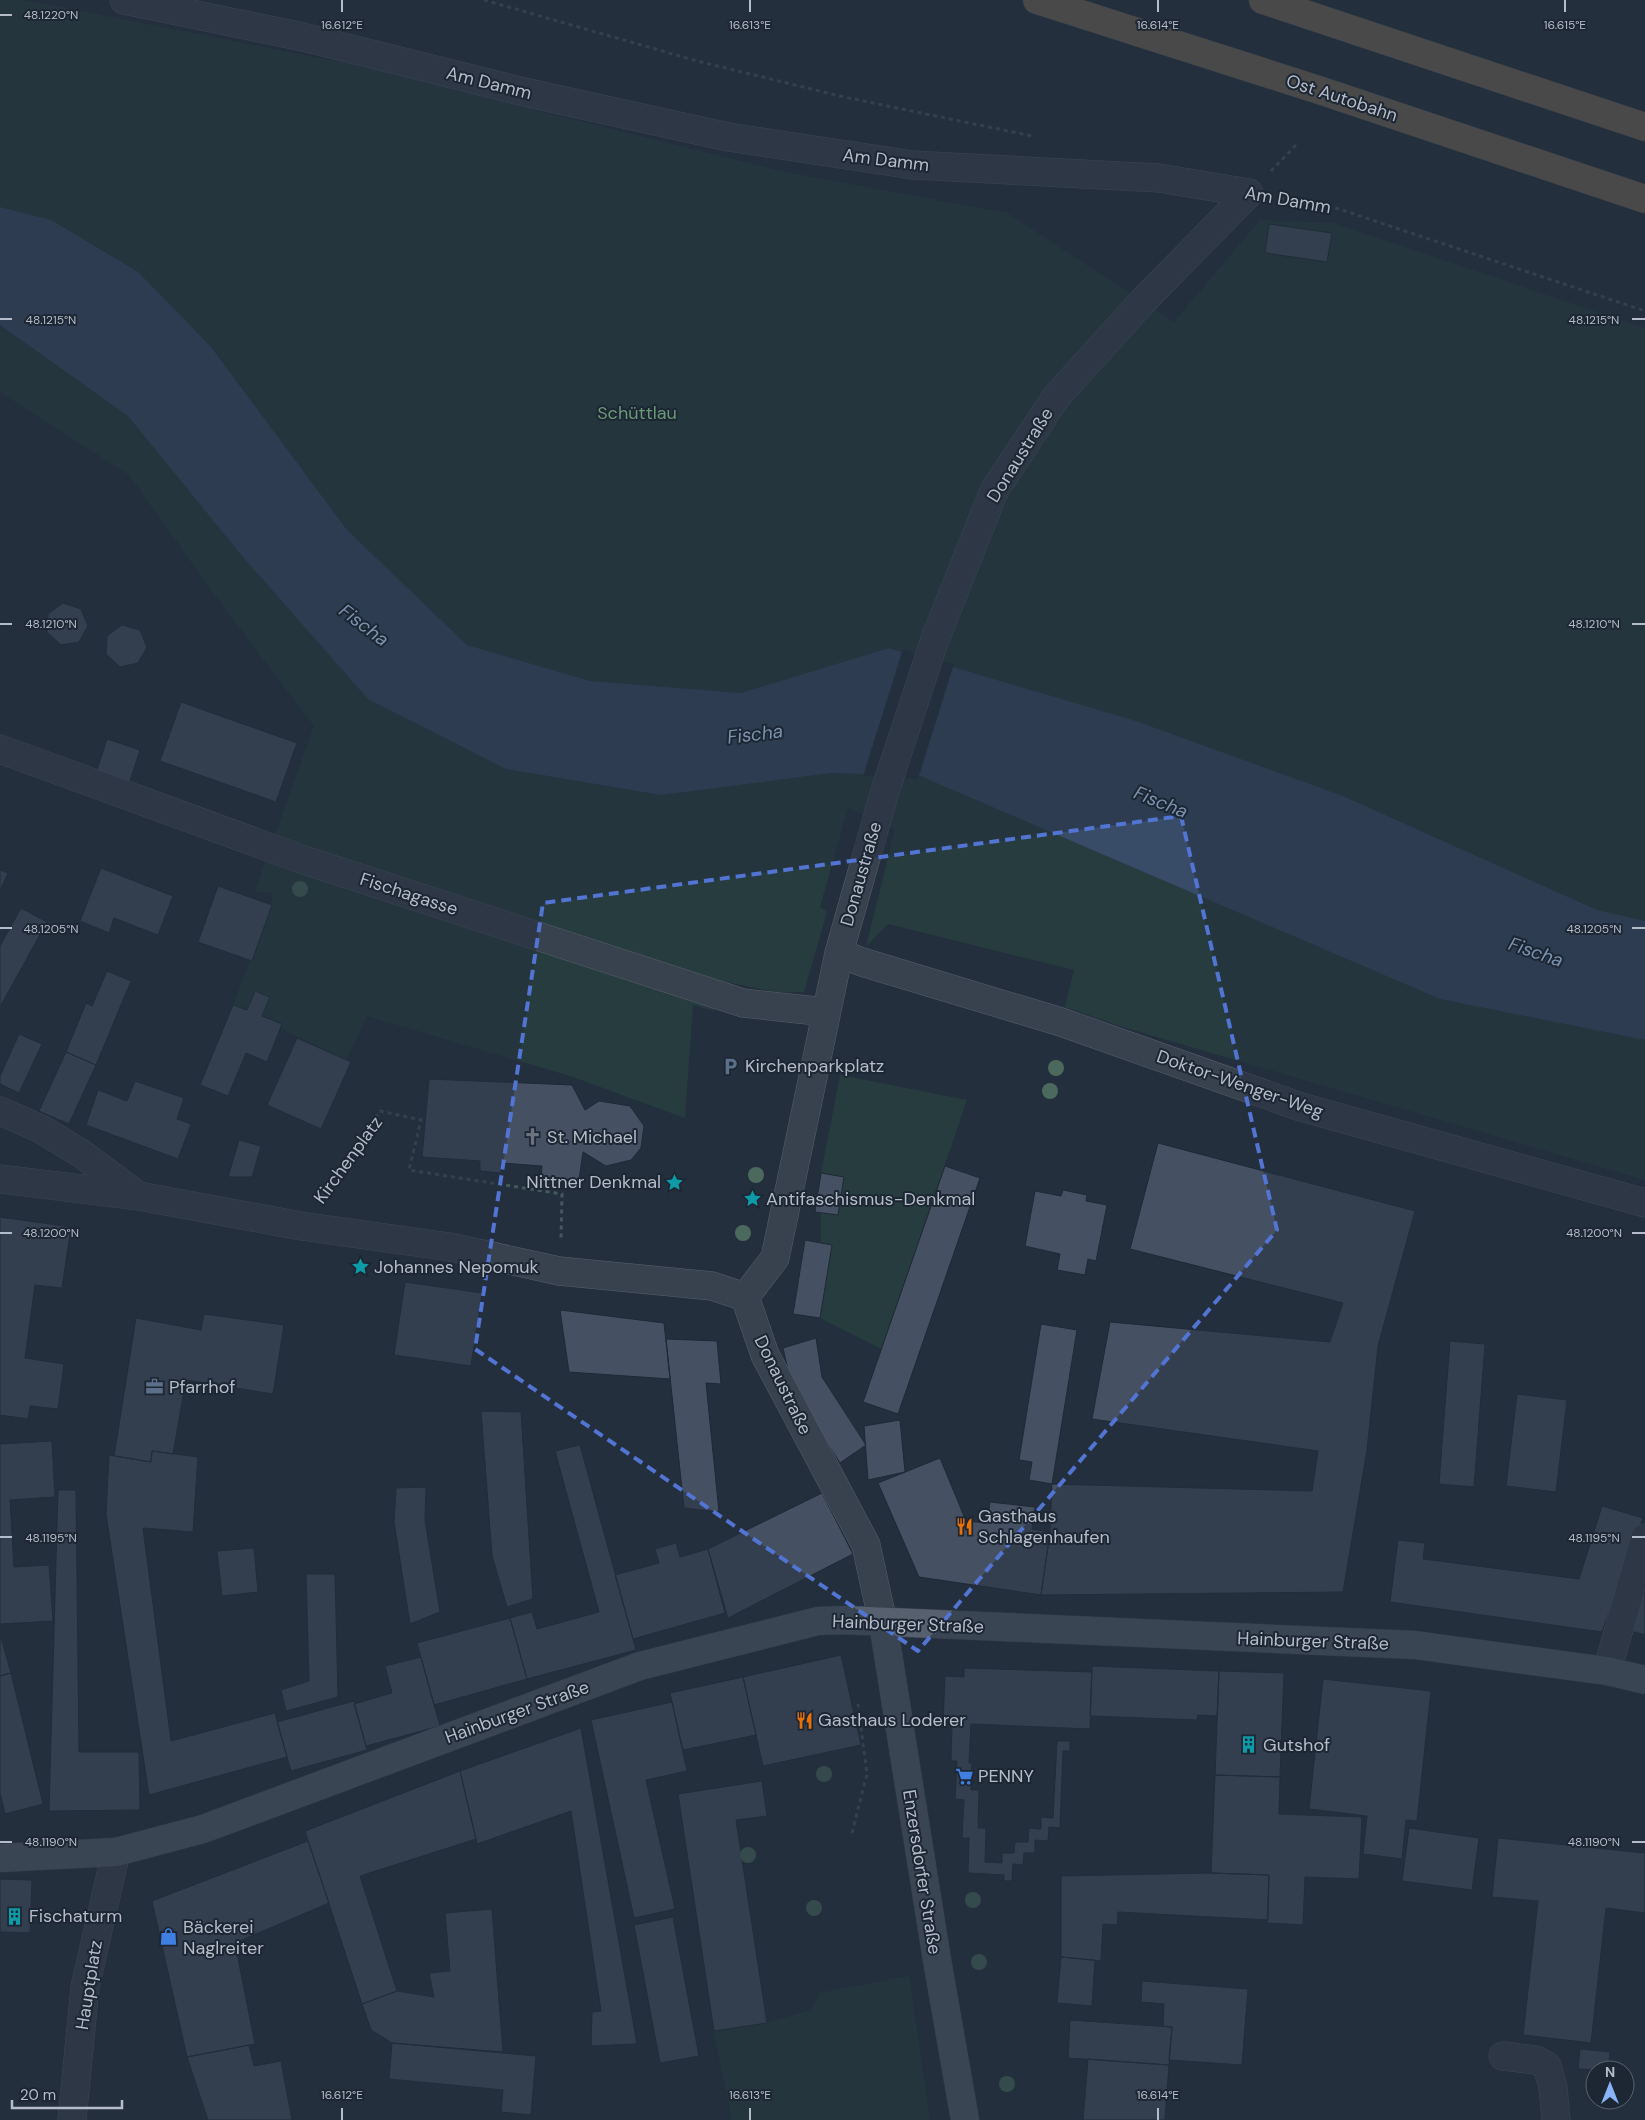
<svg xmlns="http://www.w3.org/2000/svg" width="1645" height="2120" font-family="'DM Sans',sans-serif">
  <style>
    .green { fill: #263c3f }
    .water { fill: #394c67 }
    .pier { fill: #242f3e }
    .building { fill: #455162; stroke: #1f2835 }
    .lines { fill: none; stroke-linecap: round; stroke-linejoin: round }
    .street-casing { stroke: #565f6c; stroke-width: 29 }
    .primary-casing { stroke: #414a57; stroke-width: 29 }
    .highway-casing { stroke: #434c59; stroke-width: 29 }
    .path { stroke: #44595c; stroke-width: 3; stroke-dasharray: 4 4; stroke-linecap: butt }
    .street { stroke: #38414e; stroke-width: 28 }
    .primary { stroke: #56606e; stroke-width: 28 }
    .highway { stroke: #746855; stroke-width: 28 }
    .tree { fill: #4b6a5d }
    .marked { fill: none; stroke: #5274d3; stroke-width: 4; stroke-dasharray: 10 6; stroke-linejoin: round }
    .ticks { fill: none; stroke: #b4bcc9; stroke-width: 2 }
    .labels { text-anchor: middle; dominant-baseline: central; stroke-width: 4; stroke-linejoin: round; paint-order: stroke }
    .street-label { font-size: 18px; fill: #b4bcc9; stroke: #1d2633 }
    .park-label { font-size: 18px; fill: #6b9a76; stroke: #1d2633 }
    .poi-label { font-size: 18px; fill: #b4bcc9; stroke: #1d2633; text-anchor: start }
    .water-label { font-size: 19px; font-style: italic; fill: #7c92b1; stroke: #1d2633 }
    .ticks-label { font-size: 12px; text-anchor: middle; fill: #b4bcc9; stroke: #1d2633; stroke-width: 4; stroke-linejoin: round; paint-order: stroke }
  </style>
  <rect width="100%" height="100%" fill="#242f3e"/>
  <path class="green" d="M0,0H24L345,63L785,172L1007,213L1174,322L1260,220L1332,223L1645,328V921L1597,910L1343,796L1136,721L889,648L741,693L590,681L467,645L347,530L211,347L51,220L0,207Z
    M0,325L128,416L242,556L368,699L506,769L661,795L831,773L920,776L1440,999L1645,1040V1180L1123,1027L1065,1007L1074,970L888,924L866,947L895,829L848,807L820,907L827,912L804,992H775L726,982L714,1011L693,1005L685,1118L570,1076L367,1016L346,1060L233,1005L272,905V893L255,891L314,726L214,594L129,475L0,392Z
    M840,1075L967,1100L882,1349L820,1318L821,1173Z
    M909,1976L930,2120H732L713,2028L767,2023L811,2010L820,1993Z"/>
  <path class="water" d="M0,207L51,220L138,272L211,347L347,530L467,645L590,681L741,693L889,648L1136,721L1343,796L1597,910L1645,921V1040L1440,999L920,776L831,773L661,795L506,769L368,699L242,556L128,416L0,325Z"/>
  <path class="pier" d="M903,649L954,664L918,779L863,776Z"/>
  <path class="building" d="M1269,224L1332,233L1327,262L1265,253Z
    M63,603L81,609L88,626L79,642L61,645L47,632L48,614Z
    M122,625L140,630L147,647L138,663L120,667L106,654L107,636Z
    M181,702L297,743L276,802L160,761Z
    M107,739L140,750L128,787L95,776Z
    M101,868L173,896L158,935L114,918L109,933L80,921Z
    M0,870L8,873L0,891Z
    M218,886L272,905L252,961L198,942Z
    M21,908L47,922L0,1007V946Z
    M107,971L131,981L96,1065L66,1052L86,1003L92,1006Z
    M255,991L270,997L262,1016L282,1024L267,1062L246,1053L228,1096L200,1085L233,1005L247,1010Z
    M19,1034L42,1044L19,1093L0,1084V1076Z
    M297,1038L351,1062L321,1129L267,1105Z
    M66,1052L96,1065L69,1124L39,1111Z
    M429,1079L572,1085L585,1110L599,1101L630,1106L644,1126L641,1148L631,1160L606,1166L583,1152L579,1180L541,1178L542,1166L501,1163V1173L480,1171V1161L422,1157Z
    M135,1081L184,1098L177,1119L191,1124L178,1159L86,1125L98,1090L127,1101Z
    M239,1140L261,1146L252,1177H228Z
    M1158,1143L1415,1211L1378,1346L1367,1450L1343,1592L1041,1595L1050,1532L1052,1484L1312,1491L1318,1451L1092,1419L1110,1322L1330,1342L1343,1303L1130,1249Z
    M945,1166L980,1178L898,1414L863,1402Z
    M821,1173L844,1177L838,1215L815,1212Z
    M1063,1190L1087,1195L1086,1201L1107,1205L1096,1261L1088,1259L1085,1275L1057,1270L1060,1254L1025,1246L1035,1191L1061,1196Z
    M0,1217L71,1227L62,1288L35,1285L25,1358L64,1364L58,1409L30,1406L28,1419L0,1415Z
    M805,1240L832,1245L820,1318L793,1314Z
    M405,1282L482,1293L471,1366L394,1355Z
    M560,1310L664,1323L670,1379L569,1372Z
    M204,1314L284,1325L273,1394L186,1380L173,1454L152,1451L151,1462L114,1456L136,1318L201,1330Z
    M1041,1324L1077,1330L1052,1484L1029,1480L1032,1462L1019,1460Z
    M816,1338L822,1377L866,1445L840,1463L792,1387L783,1348Z
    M666,1339L717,1341L721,1384L706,1383L719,1512L684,1508Z
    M1450,1341L1485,1344L1474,1487L1439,1484Z
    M1517,1394L1567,1400L1556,1492L1506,1486Z
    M481,1411L521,1412L533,1599L507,1607L492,1556Z
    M900,1420L905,1472L868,1480L864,1426Z
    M52,1441L55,1497L10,1500L14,1567L49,1565L53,1621L0,1624V1444Z
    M580,1445L636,1650L527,1679L510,1618L532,1612L537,1629L599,1612L555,1451Z
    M152,1451L198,1457L193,1532L143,1528L171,1741L275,1713L287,1757L149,1795L106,1514L109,1455L151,1462Z
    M940,1458L966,1521L987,1523L990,1502L1035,1507L1032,1529L1050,1532L1041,1595L919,1577L878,1483Z
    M426,1487L425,1520L440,1612L410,1624L394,1522L396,1488Z
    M58,1490H76L79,1752H139L140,1810L49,1811Z
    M822,1493L853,1554L728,1618L708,1549Z
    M1602,1506L1643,1518L1602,1632L1390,1602L1398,1540L1425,1543L1423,1559L1579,1579Z
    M676,1543L680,1557L708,1549L725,1613L633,1639L615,1575L659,1563L655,1549Z
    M254,1548L258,1592L222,1596L217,1551Z
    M1645,1573V1635L1631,1631Z
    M306,1574H335L338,1697L286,1711L281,1690L309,1681Z
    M510,1618L527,1679L434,1705L417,1643Z
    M0,1634L11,1673L0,1676Z
    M841,1655L861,1745L763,1766L743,1677Z
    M421,1657L440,1726L366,1746L354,1704L392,1693L385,1666Z
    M1092,1666L1219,1671L1217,1716L1198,1715L1197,1720L1090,1716Z
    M964,1668L1092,1672L1090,1729L971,1724L969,1763H972L971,1790H979L978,1828H986L985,1862L1002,1863V1853H1014L1015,1842H1028L1029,1828L1041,1829V1817L1053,1818L1057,1741H1070V1751H1063L1060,1828L1049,1827L1048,1841L1035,1840V1853H1024L1023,1865L1013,1864L1012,1881H1004V1875L968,1873L969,1838H962L964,1800L955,1799L957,1761H951L952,1724L943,1723L945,1676L964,1677Z
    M1219,1671L1284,1673L1280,1777L1215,1775Z
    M11,1673L43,1804L5,1814L0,1793V1676Z
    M743,1677L756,1735L683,1750L670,1693Z
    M1323,1679L1431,1691L1417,1821L1406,1820L1402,1859L1363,1854L1367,1816L1309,1809Z
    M354,1701L367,1750L291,1771L277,1722Z
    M672,1702L687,1771L646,1780L675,1909L634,1918L591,1720Z
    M581,1728L637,2044L591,2046L592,2012L601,2011L571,1811L477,1844L460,1771Z
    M460,1771L476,1839L360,1876L397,1991L362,2004L305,1831Z
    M1215,1775L1280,1777L1279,1814L1362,1817L1359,1879L1305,1877L1303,1925L1267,1923L1269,1875L1211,1873Z
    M762,1781L767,1816L736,1820L767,2023L714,2031L678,1794Z
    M1409,1828L1479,1838L1472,1890L1402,1881Z
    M1498,1838L1645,1853V1913L1606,1908L1591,2043L1523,2035L1538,1901L1492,1897Z
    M308,1841L329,1903L235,1943L255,2044L187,2057L152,1901Z
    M1211,1873L1269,1875L1268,1920L1118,1912L1117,1925L1103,1924L1101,1961L1061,1957V1876Z
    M0,1879L32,1880L30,1933L0,1932Z
    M492,1909L503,2052L392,2043L371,2030L362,2004L397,1991L434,1997L429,1973L450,1971L445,1913Z
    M673,1917L699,2056L660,2063L634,1925Z
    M1061,1957L1095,1960L1092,2006L1057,2003Z
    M1142,1981L1248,1989L1242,2065L1169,2060L1172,2027L1163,2026L1164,2004L1141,2002Z
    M1070,2020L1172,2027L1169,2065L1068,2058Z
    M392,2043L536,2056L531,2115L501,2112L503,2090L389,2079Z
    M249,2045L254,2066L281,2061L292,2120H208L187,2057Z
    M1580,2049L1610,2052L1608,2070L1578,2069Z
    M1088,2059L1169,2065L1165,2120H1083Z"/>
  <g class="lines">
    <defs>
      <path id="street" d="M124,0L303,37L524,92L728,137L913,165L1159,178L1249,193
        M0,749L301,859L743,1003L826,1012
        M839,953L862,962L1061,1022L1301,1107L1645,1203
        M0,1111L41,1129L82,1154L137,1195
        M0,1179L139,1196L301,1226L450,1247L559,1271L712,1286L745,1297
        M745,1297L775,1258L839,953L885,791L935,639L994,491L1057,396L1143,301L1249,193
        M745,1297L765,1355L866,1545L883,1623
        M1607,1671L1645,1538
        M1503,2056L1536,2060L1547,2066L1553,2087L1556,2120
        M72,2120L85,1987L116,1852"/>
      <path id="primary" d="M883,1623L937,1960L965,2120
        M0,1858L116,1852L203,1829L640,1666L818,1621L844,1620L1415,1645L1607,1671L1645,1680"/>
      <path id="highway" d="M1037,0L1322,91L1645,199
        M1263,0L1645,127"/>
    </defs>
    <use href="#street" class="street-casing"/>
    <use href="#primary" class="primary-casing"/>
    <use href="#highway" class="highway-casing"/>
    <path class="path" d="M484,0L697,61L844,97L1032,136
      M1271,171L1296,145
      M1280,198L1339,209L1645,311
      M321,1197L380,1111L421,1120L409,1170L562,1194L561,1238
      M852,1833L867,1774L858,1704"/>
    <use href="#street" class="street"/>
    <use href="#primary" class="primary"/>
    <use href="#highway" class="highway"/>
  </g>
  <g class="tree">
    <circle cx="300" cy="889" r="8"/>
    <circle cx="1056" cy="1068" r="8"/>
    <circle cx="1050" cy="1091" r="8"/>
    <circle cx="756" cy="1175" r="8"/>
    <circle cx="743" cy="1233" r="8"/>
    <circle cx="824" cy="1774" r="8"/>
    <circle cx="748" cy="1855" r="8"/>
    <circle cx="973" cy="1900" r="8"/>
    <circle cx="814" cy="1908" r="8"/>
    <circle cx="979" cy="1962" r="8"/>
    <circle cx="1007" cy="2084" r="8"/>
  </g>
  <path d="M0 0H1645V2120H0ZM1181,816L1277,1230L918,1651L475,1349L543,903Z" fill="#242f3e" fill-opacity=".55" fill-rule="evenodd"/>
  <path class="marked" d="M1181,816L1277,1230L918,1651L475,1349L543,903Z"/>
  <path class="ticks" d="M342,0V12M750,0V12M1158,0V12M1565,0V12M0,15H12M0,319H12M1632,319H1645M0,624H12M1632,624H1645M0,928H12M1632,928H1645M0,1233H12M1632,1233H1645M0,1537H12M1632,1537H1645M0,1842H12M1632,1842H1645M342,2108V2120M750,2108V2120M1158,2108V2120"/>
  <defs>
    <symbol id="parking-bare" viewBox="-9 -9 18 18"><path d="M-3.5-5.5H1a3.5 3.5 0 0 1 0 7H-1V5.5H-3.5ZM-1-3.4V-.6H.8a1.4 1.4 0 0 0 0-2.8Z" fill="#5c6f8a" stroke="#1d2633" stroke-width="2.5" paint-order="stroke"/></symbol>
    <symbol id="church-bare" viewBox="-9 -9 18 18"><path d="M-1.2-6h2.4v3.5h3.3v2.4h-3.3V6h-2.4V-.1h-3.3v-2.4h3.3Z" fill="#6b7280" stroke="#1d2633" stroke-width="2.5" paint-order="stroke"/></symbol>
    <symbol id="sight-bare" viewBox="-9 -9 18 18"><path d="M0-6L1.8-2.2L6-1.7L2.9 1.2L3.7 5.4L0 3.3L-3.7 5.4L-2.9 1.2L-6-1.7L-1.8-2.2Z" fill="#0f9aa8" stroke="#1d2633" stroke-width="2.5" paint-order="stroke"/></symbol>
    <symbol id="office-bare" viewBox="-9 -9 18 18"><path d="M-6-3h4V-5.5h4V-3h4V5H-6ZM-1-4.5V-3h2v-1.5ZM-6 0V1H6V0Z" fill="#5c6f8a" stroke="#1d2633" stroke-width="2.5" paint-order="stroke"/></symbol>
    <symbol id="restaurant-bare" viewBox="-9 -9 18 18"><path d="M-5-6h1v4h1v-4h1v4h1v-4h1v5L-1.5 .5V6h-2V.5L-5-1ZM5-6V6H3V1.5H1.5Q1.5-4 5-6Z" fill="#e8710a" stroke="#1d2633" stroke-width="2.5" paint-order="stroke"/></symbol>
    <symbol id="building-bare" viewBox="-9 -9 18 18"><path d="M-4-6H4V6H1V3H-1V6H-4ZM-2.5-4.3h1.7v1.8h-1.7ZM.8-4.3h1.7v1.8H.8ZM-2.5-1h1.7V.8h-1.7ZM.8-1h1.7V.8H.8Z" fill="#0f9aa8" stroke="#1d2633" stroke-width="2.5" paint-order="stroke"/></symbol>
    <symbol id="supermarket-bare" viewBox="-9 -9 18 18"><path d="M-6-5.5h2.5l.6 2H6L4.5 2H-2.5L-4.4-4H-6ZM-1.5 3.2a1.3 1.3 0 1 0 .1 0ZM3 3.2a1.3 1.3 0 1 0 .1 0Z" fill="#3f7fe0" stroke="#1d2633" stroke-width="2.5" paint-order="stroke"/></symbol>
    <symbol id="shop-bare" viewBox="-9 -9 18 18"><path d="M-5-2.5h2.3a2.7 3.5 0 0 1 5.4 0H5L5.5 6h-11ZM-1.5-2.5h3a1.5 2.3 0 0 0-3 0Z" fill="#3f7fe0" stroke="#1d2633" stroke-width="2.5" paint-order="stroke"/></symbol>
  </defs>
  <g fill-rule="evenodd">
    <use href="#parking-bare" x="718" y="1054" width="25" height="25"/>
    <use href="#church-bare" x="520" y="1124" width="25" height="25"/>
    <use href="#sight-bare" x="662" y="1170" width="25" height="25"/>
    <use href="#sight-bare" x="740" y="1186" width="25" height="25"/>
    <use href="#sight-bare" x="348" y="1254" width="25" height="25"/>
    <use href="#office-bare" x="142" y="1374" width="25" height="25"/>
    <use href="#restaurant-bare" x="952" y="1514" width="25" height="25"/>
    <use href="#restaurant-bare" x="792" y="1708" width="25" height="25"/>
    <use href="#building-bare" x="1236" y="1732" width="25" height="25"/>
    <use href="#supermarket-bare" x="952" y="1764" width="25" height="25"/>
    <use href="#building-bare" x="2" y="1904" width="25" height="25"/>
    <use href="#shop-bare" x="156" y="1924" width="25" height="25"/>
  </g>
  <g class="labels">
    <g class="street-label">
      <text transform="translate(489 83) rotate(14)">Am Damm</text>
      <text transform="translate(1342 98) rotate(18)">Ost Autobahn</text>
      <text transform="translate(886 160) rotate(7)">Am Damm</text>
      <text transform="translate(1288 200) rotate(10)">Am Damm</text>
      <text transform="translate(1020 455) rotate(-58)">Donaustraße</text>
      <text transform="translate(861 874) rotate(-74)">Donaustraße</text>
      <text transform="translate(409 894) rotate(18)">Fischagasse</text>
      <text transform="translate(1240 1084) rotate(19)">Doktor-Wenger-Weg</text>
      <text transform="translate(348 1160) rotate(-54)">Kirchenplatz</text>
      <text transform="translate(783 1385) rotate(64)">Donaustraße</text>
      <text transform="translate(908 1624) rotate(2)">Hainburger Straße</text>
      <text transform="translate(1313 1641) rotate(2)">Hainburger Straße</text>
      <text transform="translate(517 1712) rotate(-20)">Hainburger Straße</text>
      <text transform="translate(922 1872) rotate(81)">Enzersdorfer Straße</text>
      <text transform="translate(89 1985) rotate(-81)">Hauptplatz</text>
    </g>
    <g class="park-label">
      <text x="637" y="413">Schüttlau</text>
    </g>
    <g class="poi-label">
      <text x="745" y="1066">Kirchenparkplatz</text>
      <text x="547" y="1137">St. Michael</text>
      <text x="661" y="1182" text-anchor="end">Nittner Denkmal</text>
      <text x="766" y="1199">Antifaschismus-Denkmal</text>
      <text x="374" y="1267">Johannes Nepomuk</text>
      <text x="169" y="1387">Pfarrhof</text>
      <text x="978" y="1516">Gasthaus<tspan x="978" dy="21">Schlagenhaufen</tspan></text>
      <text x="818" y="1720">Gasthaus Loderer</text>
      <text x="1263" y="1745">Gutshof</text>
      <text x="978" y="1776">PENNY</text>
      <text x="29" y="1916">Fischaturm</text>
      <text x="183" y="1927">Bäckerei<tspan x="183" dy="21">Naglreiter</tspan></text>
    </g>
    <g class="water-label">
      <text transform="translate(364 625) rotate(37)">Fischa</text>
      <text transform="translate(755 734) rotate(-7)">Fischa</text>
      <text transform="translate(1161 802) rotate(22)">Fischa</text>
      <text transform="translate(1536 952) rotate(19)">Fischa</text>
    </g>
  </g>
  <g class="ticks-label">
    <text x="51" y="19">48.1220°N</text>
    <text x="342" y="29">16.612°E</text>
    <text x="750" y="29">16.613°E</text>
    <text x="1158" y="29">16.614°E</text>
    <text x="1565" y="29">16.615°E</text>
    <text x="51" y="324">48.1215°N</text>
    <text x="1594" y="324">48.1215°N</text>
    <text x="51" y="628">48.1210°N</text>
    <text x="1594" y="628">48.1210°N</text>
    <text x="51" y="933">48.1205°N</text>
    <text x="1594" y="933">48.1205°N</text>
    <text x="51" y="1237">48.1200°N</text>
    <text x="1594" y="1237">48.1200°N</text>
    <text x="51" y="1542">48.1195°N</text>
    <text x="1594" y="1542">48.1195°N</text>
    <text x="51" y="1846">48.1190°N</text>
    <text x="1594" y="1846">48.1190°N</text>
    <text x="342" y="2099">16.612°E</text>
    <text x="750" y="2099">16.613°E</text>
    <text x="1158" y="2099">16.614°E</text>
  </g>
  <g transform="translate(1610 2085)"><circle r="24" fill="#1d2633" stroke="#59626f"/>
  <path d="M0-4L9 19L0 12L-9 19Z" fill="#8ab4f8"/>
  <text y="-8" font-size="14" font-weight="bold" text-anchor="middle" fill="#b4bcc9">N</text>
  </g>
  <path d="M12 2100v8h110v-8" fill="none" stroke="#b4bcc9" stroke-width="2.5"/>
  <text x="20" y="2100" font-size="15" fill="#b4bcc9" stroke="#1d2633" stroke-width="4" paint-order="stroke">20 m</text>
</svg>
